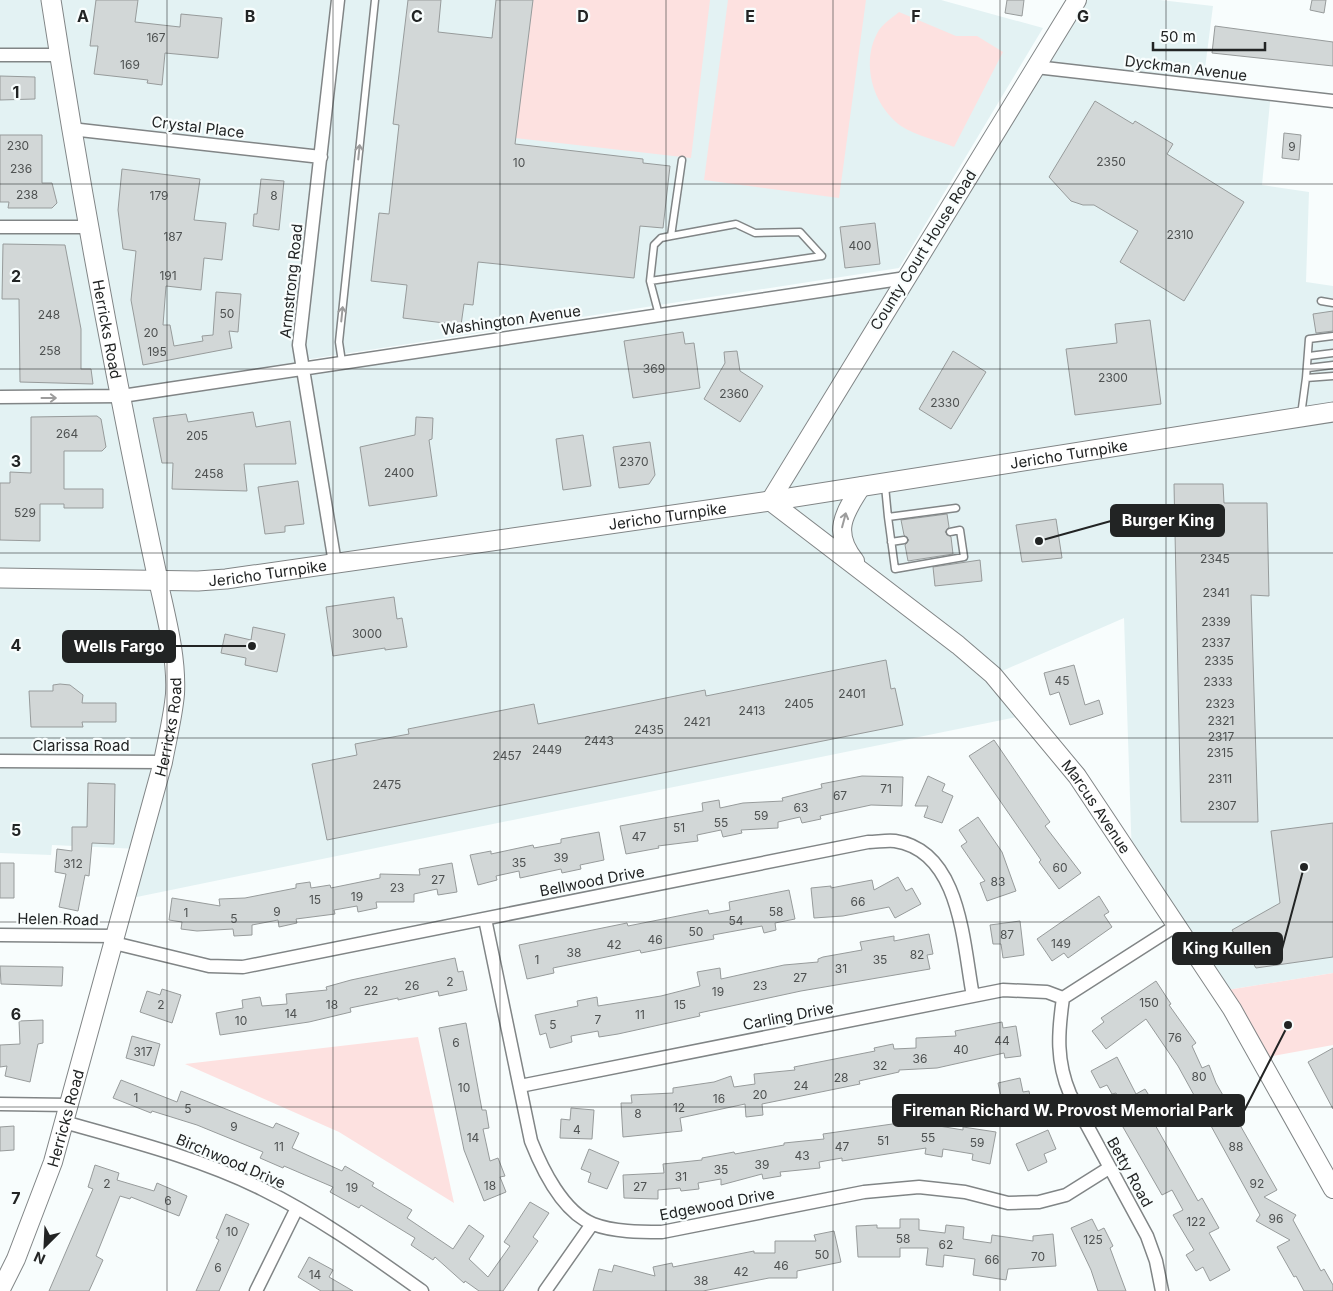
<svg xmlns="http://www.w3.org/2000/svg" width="1333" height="1291" font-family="Inter,sans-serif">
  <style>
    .built { fill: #e3f2f3 }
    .green { fill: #fde1e0 }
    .building { fill: #d2d7d7; stroke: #979b9b }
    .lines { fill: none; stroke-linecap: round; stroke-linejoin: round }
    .service-casing { stroke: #818586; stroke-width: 9 }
    .minor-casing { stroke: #818586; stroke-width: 15 }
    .secondary-casing { stroke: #818586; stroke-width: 20 }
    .primary-casing { stroke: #818586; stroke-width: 21 }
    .service { stroke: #fff; stroke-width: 6 }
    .minor { stroke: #fff; stroke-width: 12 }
    .secondary { stroke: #fff; stroke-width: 18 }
    .primary { stroke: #fff; stroke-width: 19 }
    .oneway { stroke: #9c9c9c }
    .grid { fill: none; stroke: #222424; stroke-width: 1; stroke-opacity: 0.55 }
    .labels { text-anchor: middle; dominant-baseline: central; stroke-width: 4.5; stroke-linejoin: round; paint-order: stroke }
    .number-label { font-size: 12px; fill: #4e5151 }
    .street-label { font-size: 15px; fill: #222424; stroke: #f8fdfd }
    .grid-label { font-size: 16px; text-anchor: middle; font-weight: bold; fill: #222424; stroke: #f8fdfd; stroke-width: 4.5; stroke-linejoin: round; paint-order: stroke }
    .leader { fill: none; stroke: #222424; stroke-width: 2 }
    .callout-dot { fill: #222424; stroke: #f8fdfd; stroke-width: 2 }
    .callout { fill: #222424; stroke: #222424; stroke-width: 2 }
    .callout-label { font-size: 16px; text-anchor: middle; font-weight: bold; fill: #fff }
  </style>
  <rect width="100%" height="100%" fill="#f8fdfd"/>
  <path class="built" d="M0,0H941L1043,28L899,268L304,360L303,368L906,278L1080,0H1160L1213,6L1203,84L1271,92L1262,185L1309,192L1306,282L1333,286V973L1221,991L1132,859L1124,618L993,675L1026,715L127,899L139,849L52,845L51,855L0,853Z"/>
  <path class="green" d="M533,0H710L691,158L515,138Z
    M728,0H866L839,198L704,180Z
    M899,12L956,36H977L1003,52L954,147C938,140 916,136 901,126C872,105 860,61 879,30C884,23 893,17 899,12Z
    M1333,973V1045L1261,1058L1221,991Z
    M418,1037L454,1203L339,1132L185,1064Z"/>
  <path class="building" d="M96,0H138L135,22L180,27L181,14L222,18L218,58L165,53L162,85L147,83L148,80L94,74L98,46H90Z
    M408,0H441L438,32L492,38L496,0H533L515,144L643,159V163L670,166L663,228L640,226L634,278L478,262L473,305L464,304L461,325L403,318L407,285L371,281L379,213L389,214L399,125L393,124Z
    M1007,0H1024L1022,16L1005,13Z
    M1312,0H1326L1324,13L1310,10Z
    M1215,26L1333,42V66L1212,53Z
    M0,76L35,77V99L0,100Z
    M1095,101L1133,124L1135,121L1173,144L1167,154L1244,202L1184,301L1120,262L1138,231L1094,205H1083L1071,201L1049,177Z
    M1284,133L1301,135L1299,160L1282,158Z
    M0,135H42V183H52L57,203L52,208H8L9,202H0Z
    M122,169L200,179L194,220L226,223L222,260L204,258L201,290L166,286L163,325H170L174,346L203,341L202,336L213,335L216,292L241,294L238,332L229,331L232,348L143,365L131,300L136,251L123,249L118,210Z
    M261,179L284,181L279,230L253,226L254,214H257Z
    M875,223L880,264L845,268L840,227Z
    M3,244L65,245L81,329V369H91L93,384L20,382L19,299H2Z
    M1333,311V331L1316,333L1313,314Z
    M1150,320L1161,404L1075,415L1066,349L1117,343L1115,324Z
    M683,332L685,344L694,343L700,388L633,398L624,341Z
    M737,351L740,371L763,386L740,422L704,399L725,363L724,352Z
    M953,351L986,372L951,429L919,409Z
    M253,412L256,427L290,421L296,464H244L247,491L172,489L173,463H162L153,418L186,414L188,422Z
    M97,416L101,419L106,447L102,451H64V489H103V508H64V504H40V541L0,540V483H10V472L31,473V417Z
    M416,417L433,418L432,439L429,440L437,496L369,506L360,447L415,435Z
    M583,435L591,486L563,490L556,439Z
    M650,442L655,475L649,484L619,488L613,447Z
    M298,481L304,524L285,526V532L265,534L258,487Z
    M1174,484H1223L1224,503H1267L1269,596L1251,595L1258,822H1181Z
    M947,514L949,527L945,532L951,537L953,554L908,561L905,545L909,540L904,535L901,520Z
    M1056,519L1062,558L1022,562L1016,525Z
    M980,560L982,581L935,586L933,567Z
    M394,597L397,619L402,618L407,647L385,650V648L333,656L326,607Z
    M253,627L285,634L277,672L245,665L246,658L221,653L225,634L251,640Z
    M886,660L891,689L895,688L903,725L327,840L312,764L357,755L355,744L409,734L408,729L534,704L538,724L705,690L706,696Z
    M1074,665L1085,705L1099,700L1103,714L1070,725L1059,692L1050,695L1044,673Z
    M60,684L70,685L83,695L82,703H116V722H82L83,727H31L29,691H53V685Z
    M994,740L1050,822L1045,826L1081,873L1059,889L1039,862L1041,860L969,756Z
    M862,776L903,777L902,806L871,805L820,816L821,819L802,823L800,817L778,822V828L741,830L742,833L723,837L721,830L697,835L698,841L658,846L659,848L626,854L620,826L703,811L702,803L719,800L720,808L743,803L783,801L782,798L822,788L821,784Z
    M928,776L945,784L942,791L953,796L942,823L924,817L928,806H915Z
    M88,783L115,784L114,844L92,843L89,876L85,875L78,911L59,907L66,874L55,872L57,849L72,851V827H87Z
    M978,817L1002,852L1016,891L987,901L980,883L985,881L961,846L967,842L959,830Z
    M1333,823V957L1256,968L1232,930L1280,903L1271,831Z
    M599,832L604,860L580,865L581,869L562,873L561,869L520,878L519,871L496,876L497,880L478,885L470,855L491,851V854L533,845L534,848L561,843V839Z
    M0,863H14V898H0Z
    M452,863L457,892L438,895L437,889L414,894V902H376L377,908L358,912L357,906L334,910L335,914L296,919L297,923L279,927L278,920L252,925V935L234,936L233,929L197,931L181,929L182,922L169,920L172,898L220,906L219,899L245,898L296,888V884L310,882L311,888L330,885L331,888L380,878V874L420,875L419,869Z
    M898,877L906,891L912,888L921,904L895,918L889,907L843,916L814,918L811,888L831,886V888L872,880L874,890Z
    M789,890L795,919L775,923L776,930L764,933L762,926L713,935L714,939L682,945L641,953L640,950L553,968L554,973L527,979L519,945L627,923L628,926L708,910L709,914L730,910L729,902Z
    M1099,896L1109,912L1104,915L1112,927L1068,958L1064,953L1052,961L1037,939Z
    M1020,921L1024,955L1003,958L1001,944H993L990,925Z
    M929,934L933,954L927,955L930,969L801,991L699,1013L700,1016L618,1034L599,1037L598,1031L571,1036L572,1042L550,1048L546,1033L540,1035L535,1015L578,1006L577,1001L597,997L598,1006L661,996L700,986L697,972L720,968L721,979L784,965L818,962V959L823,957L862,950L860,942L894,936V941Z
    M455,958L458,972L463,971L467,990L439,996L438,991L398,1000V998L350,1008L351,1012L309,1022L220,1035L216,1013L243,1008L242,1000L260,997L262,1006L287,1004L286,994L327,990L326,987L351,980Z
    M0,966L63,967L62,986L1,984Z
    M1156,981L1171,1004L1169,1005L1196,1043L1192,1046L1202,1068L1209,1065L1216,1083L1277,1190L1264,1197L1296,1215L1293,1220L1321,1271L1324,1269L1333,1285V1291H1304L1296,1276L1294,1277L1277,1247L1290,1240L1256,1221L1260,1215L1178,1066L1146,1019L1106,1049L1092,1031L1104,1022L1101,1018Z
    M162,989L181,995L172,1023L140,1012L147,991L160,995Z
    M43,1020V1043L38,1044L30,1082L5,1076L7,1066L0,1067V1045L20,1044L19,1021Z
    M1002,1022L1003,1028L1016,1026L1021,1056L1005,1058L1004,1053L937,1068L899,1070V1072L859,1081L860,1084L762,1104L763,1115L746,1117L745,1104L680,1118L682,1131L623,1137L621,1103H632L631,1095L673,1093V1088L714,1082L731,1076L734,1087L755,1084L754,1074L795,1070L794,1067L875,1051L874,1048L893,1044L894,1049L916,1048V1038L956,1036L955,1031Z
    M466,1023L482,1110H486L489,1128L483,1129L490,1161L498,1158L505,1176L500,1177L506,1192L484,1201L464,1150L439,1028Z
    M132,1036L160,1044L154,1066L126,1058Z
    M1333,1048V1109L1308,1062Z
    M1117,1057L1136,1094L1145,1089L1163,1118L1154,1123L1198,1201L1202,1198L1219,1228L1209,1233L1230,1270L1210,1281L1203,1267L1196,1271L1186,1255L1194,1250L1173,1215L1183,1210L1172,1190L1162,1195L1112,1108L1118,1104L1115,1099L1118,1098L1116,1093L1112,1094L1107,1085L1100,1088L1091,1071Z
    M1020,1078L1023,1092L1029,1091L1033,1111L1005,1116L998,1083Z
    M121,1080L177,1102L181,1091L273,1128L276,1123L299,1133L292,1148L342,1171L345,1166L374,1183L372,1186L412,1210L407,1218L453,1249L469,1225L484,1236L469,1259L488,1277L510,1246L504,1242L530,1202L549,1213L533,1237L538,1241L503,1291H479L465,1281L464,1283L435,1257L433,1260L411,1245L415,1238L361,1205L359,1208L330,1192L333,1187L284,1166L283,1168L260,1158L263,1152L197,1125L152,1111L151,1113L113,1098Z
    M571,1108L594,1110L592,1139L560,1138L561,1119L570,1120Z
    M915,1108L929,1110L927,1124L963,1130V1127L996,1132L990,1164L972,1160L973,1154L943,1149L942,1157L925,1154L926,1148L842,1161V1158L819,1162L820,1168L780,1172L781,1176L763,1179L762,1174L721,1185V1179L698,1183L699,1189L681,1191L680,1188L658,1190V1199L624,1198L623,1175L664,1173L663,1164L702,1160V1158L734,1152L735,1154L784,1145V1143L824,1139L823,1134L913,1121Z
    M14,1126V1150L0,1151V1127Z
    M1048,1130L1056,1149L1044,1154L1047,1162L1028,1171L1016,1144Z
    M589,1149L619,1162L607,1189L588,1182L591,1173L581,1169Z
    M95,1165L119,1173L117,1180L154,1191L157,1183L187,1196L179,1216L131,1197L130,1199L120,1196L96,1256L103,1260L89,1291H49L93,1189L88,1187Z
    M226,1214L249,1224L219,1291H196L219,1240L216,1238Z
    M900,1219H919V1230L945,1233L946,1225L964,1227L963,1239L991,1243L992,1235L1033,1241V1236L1053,1234L1056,1266L1008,1269L1006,1280L973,1275L975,1259L944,1255L943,1267L926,1265L928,1248H900V1257H858L856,1226L877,1225V1228H900Z
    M1092,1219L1098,1231L1104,1228L1113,1246L1110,1248L1126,1291H1098L1091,1270L1071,1228Z
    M834,1231L841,1262L797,1271V1278H769L703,1291H593L599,1269L612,1272L614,1265L655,1276L653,1267L672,1263L673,1267L754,1251V1253H775V1241H816L814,1235Z
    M309,1257L333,1270L329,1277L353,1291H321L298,1277Z"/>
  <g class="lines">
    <defs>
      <path id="service" d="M650,281L822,256L800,232L755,233L736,224L671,236
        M1321,301L1333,303
        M659,315L650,281L654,245L661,238L671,236L682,160
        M1309,356L1333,353
        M342,362L339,342L375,0
        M1308,368L1333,365
        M1306,378L1333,376
        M1301,415L1306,378L1309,339L1333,336
        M885,486L888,517
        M950,532L960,530L964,557L895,569L888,517L956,508
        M891,542L904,540"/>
      <path id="minor" d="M0,55H59
        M1036,67L1333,101
        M71,129L321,157
        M0,227H89
        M0,397L122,396L906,278
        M335,563L299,345L338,0
        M0,761L163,762
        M485,919L531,1141C542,1169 563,1212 593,1224C614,1232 640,1232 662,1232L864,1192L919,1187L965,1192L1008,1203L1039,1202L1066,1195L1109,1168
        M0,935L116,936
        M114,943L209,966L243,967L868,842C877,842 886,840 895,841C961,851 963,944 973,996
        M520,1086L1003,990L1047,992L1063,998
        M0,1104L69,1105
        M64,1122C131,1141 199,1158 262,1189C319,1217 370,1254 422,1291
        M256,1291L297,1208
        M545,1291L592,1224
        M1162,1291L1156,1261L1147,1236L1070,1094C1056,1061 1058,1033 1063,998L1177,925"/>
      <g id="secondary">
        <path id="s1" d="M1077,0L770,501L958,645L993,675L1077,776L1232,1009L1333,1189"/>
        <path d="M855,561C832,533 843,514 862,486"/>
        <path id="s2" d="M0,1291L16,1259L53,1162L163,762C167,740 173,717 175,694C177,656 166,617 158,580"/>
      </g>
      <g id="primary">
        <path id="s3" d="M51,0C81,194 117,388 158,580"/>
        <path id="s4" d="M0,578L198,581L226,579L770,501L1333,412"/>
      </g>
    </defs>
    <use href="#service" class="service-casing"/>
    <use href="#minor" class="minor-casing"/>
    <use href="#secondary" class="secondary-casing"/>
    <use href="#primary" class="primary-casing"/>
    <use href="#service" class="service"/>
    <use href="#minor" class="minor"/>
    <use href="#secondary" class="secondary"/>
    <use href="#primary" class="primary"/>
  </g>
  <defs><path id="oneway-shaft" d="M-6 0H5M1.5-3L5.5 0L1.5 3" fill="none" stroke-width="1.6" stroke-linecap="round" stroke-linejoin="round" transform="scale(1.25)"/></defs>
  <g class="oneway">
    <use href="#oneway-shaft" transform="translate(359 152) rotate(-84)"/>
    <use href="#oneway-shaft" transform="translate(342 314) rotate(-84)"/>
    <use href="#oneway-shaft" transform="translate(49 398)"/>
    <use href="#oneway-shaft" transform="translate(844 520) rotate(-75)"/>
  </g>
  <path class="grid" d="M167,0V1291M333,0V1291M500,0V1291M666,0V1291M833,0V1291M1000,0V1291M1166,0V1291M0,184H1333M0,369H1333M0,553H1333M0,738H1333M0,922H1333M0,1107H1333"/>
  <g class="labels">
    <g class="number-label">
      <text x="156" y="37">167</text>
      <text x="130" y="64">169</text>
      <text x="18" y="145">230</text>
      <text x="1292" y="146">9</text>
      <text x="1111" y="161">2350</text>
      <text x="519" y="162">10</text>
      <text x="21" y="168">236</text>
      <text x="27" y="194">238</text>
      <text x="159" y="195">179</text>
      <text x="274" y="195">8</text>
      <text x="1180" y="234">2310</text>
      <text x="173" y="236">187</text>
      <text x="860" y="245">400</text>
      <text x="168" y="275">191</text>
      <text x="227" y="313">50</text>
      <text x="49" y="314">248</text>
      <text x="151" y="332">20</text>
      <text x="50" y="350">258</text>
      <text x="157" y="351">195</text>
      <text x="654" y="368">369</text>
      <text x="1113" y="377">2300</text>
      <text x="734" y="393">2360</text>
      <text x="945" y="402">2330</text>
      <text x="67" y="433">264</text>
      <text x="197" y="435">205</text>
      <text x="634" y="461">2370</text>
      <text x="399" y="472">2400</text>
      <text x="209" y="473">2458</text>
      <text x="25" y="512">529</text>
      <text x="1215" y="558">2345</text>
      <text x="1216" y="592">2341</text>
      <text x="1216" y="621">2339</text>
      <text x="367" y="633">3000</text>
      <text x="1216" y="642">2337</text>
      <text x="1219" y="660">2335</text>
      <text x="1062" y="680">45</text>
      <text x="1218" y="681">2333</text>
      <text x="852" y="693">2401</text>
      <text x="799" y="703">2405</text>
      <text x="1220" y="703">2323</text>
      <text x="752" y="710">2413</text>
      <text x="1221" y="720">2321</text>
      <text x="697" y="721">2421</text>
      <text x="649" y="729">2435</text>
      <text x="1221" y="736">2317</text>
      <text x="599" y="740">2443</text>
      <text x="547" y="749">2449</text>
      <text x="1220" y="752">2315</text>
      <text x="507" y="755">2457</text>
      <text x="1220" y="778">2311</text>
      <text x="387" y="784">2475</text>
      <text x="886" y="788">71</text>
      <text x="840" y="795">67</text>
      <text x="1222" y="805">2307</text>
      <text x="801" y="807">63</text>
      <text x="761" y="815">59</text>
      <text x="721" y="822">55</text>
      <text x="679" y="827">51</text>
      <text x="639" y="836">47</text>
      <text x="561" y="857">39</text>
      <text x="519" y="862">35</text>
      <text x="73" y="863">312</text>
      <text x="1060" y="867">60</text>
      <text x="438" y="879">27</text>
      <text x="998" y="881">83</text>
      <text x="397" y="887">23</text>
      <text x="357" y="896">19</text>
      <text x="315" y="899">15</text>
      <text x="858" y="901">66</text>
      <text x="277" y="911">9</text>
      <text x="776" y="911">58</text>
      <text x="186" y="912">1</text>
      <text x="234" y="918">5</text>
      <text x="736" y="920">54</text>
      <text x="696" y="931">50</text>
      <text x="1007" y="934">87</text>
      <text x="655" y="939">46</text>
      <text x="1061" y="943">149</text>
      <text x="614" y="944">42</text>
      <text x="574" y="952">38</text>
      <text x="917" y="954">82</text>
      <text x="537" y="959">1</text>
      <text x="880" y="959">35</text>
      <text x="841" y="968">31</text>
      <text x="800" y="977">27</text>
      <text x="450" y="981">2</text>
      <text x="412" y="985">26</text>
      <text x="760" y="985">23</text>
      <text x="371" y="990">22</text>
      <text x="718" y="991">19</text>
      <text x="1149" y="1002">150</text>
      <text x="161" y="1004">2</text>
      <text x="332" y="1004">18</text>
      <text x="680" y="1004">15</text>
      <text x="291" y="1013">14</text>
      <text x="640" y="1014">11</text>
      <text x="598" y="1019">7</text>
      <text x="241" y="1020">10</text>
      <text x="553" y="1024">5</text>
      <text x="1175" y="1037">76</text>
      <text x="1002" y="1040">44</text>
      <text x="456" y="1042">6</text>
      <text x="961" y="1049">40</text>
      <text x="143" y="1051">317</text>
      <text x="920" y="1058">36</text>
      <text x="880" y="1065">32</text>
      <text x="1199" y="1076">80</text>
      <text x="841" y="1077">28</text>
      <text x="801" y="1085">24</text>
      <text x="464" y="1087">10</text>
      <text x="760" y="1094">20</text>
      <text x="136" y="1097">1</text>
      <text x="719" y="1098">16</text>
      <text x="679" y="1107">12</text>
      <text x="188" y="1108">5</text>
      <text x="638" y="1113">8</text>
      <text x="234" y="1126">9</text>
      <text x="577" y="1129">4</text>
      <text x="473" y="1137">14</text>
      <text x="928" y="1137">55</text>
      <text x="883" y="1140">51</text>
      <text x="977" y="1142">59</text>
      <text x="279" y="1146">11</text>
      <text x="842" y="1146">47</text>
      <text x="1236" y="1146">88</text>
      <text x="802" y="1155">43</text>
      <text x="762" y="1164">39</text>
      <text x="721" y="1169">35</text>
      <text x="681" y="1176">31</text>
      <text x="107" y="1183">2</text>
      <text x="1257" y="1183">92</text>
      <text x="490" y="1185">18</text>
      <text x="640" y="1186">27</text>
      <text x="352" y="1187">19</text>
      <text x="168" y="1200">6</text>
      <text x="1276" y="1218">96</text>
      <text x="1196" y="1221">122</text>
      <text x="232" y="1231">10</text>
      <text x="903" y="1238">58</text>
      <text x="1093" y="1239">125</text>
      <text x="946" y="1244">62</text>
      <text x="822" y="1254">50</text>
      <text x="1038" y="1256">70</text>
      <text x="992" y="1259">66</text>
      <text x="781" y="1265">46</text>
      <text x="218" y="1267">6</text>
      <text x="741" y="1271">42</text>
      <text x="315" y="1274">14</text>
      <text x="701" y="1280">38</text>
    </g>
    <g class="street-label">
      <text transform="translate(1186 68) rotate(7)">Dyckman Avenue</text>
      <text transform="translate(198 127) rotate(7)">Crystal Place</text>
      <text transform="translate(923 250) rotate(-58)">County Court House Road</text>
      <text transform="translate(291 281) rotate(-84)">Armstrong Road</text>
      <text transform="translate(511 320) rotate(-8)">Washington Avenue</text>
      <text stroke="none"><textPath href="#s3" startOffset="334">Herricks Road</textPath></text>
      <text stroke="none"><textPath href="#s4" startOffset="1078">Jericho Turnpike</textPath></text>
      <text stroke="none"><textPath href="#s4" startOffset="672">Jericho Turnpike</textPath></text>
      <text stroke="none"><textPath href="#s4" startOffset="268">Jericho Turnpike</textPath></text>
      <text stroke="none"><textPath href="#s2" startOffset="590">Herricks Road</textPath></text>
      <text x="81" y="745">Clarissa Road</text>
      <text stroke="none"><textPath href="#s1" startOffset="1038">Marcus Avenue</textPath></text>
      <text transform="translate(592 881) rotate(-11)">Bellwood Drive</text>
      <text transform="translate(58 919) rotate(1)">Helen Road</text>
      <text transform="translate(788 1016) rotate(-11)">Carling Drive</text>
      <text stroke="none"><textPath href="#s2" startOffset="185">Herricks Road</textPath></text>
      <text transform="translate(231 1161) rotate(23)">Birchwood Drive</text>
      <text transform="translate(1130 1172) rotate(61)">Betty Road</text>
      <text transform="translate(717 1204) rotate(-11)">Edgewood Drive</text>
    </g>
  </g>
  <g class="grid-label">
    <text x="83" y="22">A</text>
    <text x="250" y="22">B</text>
    <text x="417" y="22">C</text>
    <text x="583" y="22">D</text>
    <text x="750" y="22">E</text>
    <text x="916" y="22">F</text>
    <text x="1083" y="22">G</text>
    <text x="16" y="98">1</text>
    <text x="16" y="282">2</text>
    <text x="16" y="467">3</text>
    <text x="16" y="651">4</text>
    <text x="16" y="836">5</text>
    <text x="16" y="1020">6</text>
    <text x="16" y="1204">7</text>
  </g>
  <path class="leader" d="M1039 541L1111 521M252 646L175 646M1304 867L1282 949M1288 1025L1244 1111"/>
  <g class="callout-dot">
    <circle cx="1039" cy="541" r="5"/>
    <circle cx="252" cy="646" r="5"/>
    <circle cx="1304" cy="867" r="5"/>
    <circle cx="1288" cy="1025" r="5"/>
  </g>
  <g class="callout">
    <rect x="1111" y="505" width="113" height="31" rx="5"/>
    <rect x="63" y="631" width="112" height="31" rx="5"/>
    <rect x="1173" y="933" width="109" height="31" rx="5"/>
    <rect x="893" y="1095" width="351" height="31" rx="5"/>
  </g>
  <g class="callout-label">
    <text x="1168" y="526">Burger King</text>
    <text x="119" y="652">Wells Fargo</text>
    <text x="1227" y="954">King Kullen</text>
    <text x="1068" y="1116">Fireman Richard W. Provost Memorial Park</text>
  </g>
  <g transform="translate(45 1246) rotate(204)" stroke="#f8fdfd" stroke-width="4" paint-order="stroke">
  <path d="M0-4L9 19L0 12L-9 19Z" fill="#222424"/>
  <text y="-8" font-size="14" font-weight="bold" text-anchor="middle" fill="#222424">N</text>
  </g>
  <path d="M1153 42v8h112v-8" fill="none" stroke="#222424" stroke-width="2.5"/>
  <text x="1160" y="42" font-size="15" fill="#222424" stroke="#f8fdfd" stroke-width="4" paint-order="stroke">50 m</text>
</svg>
